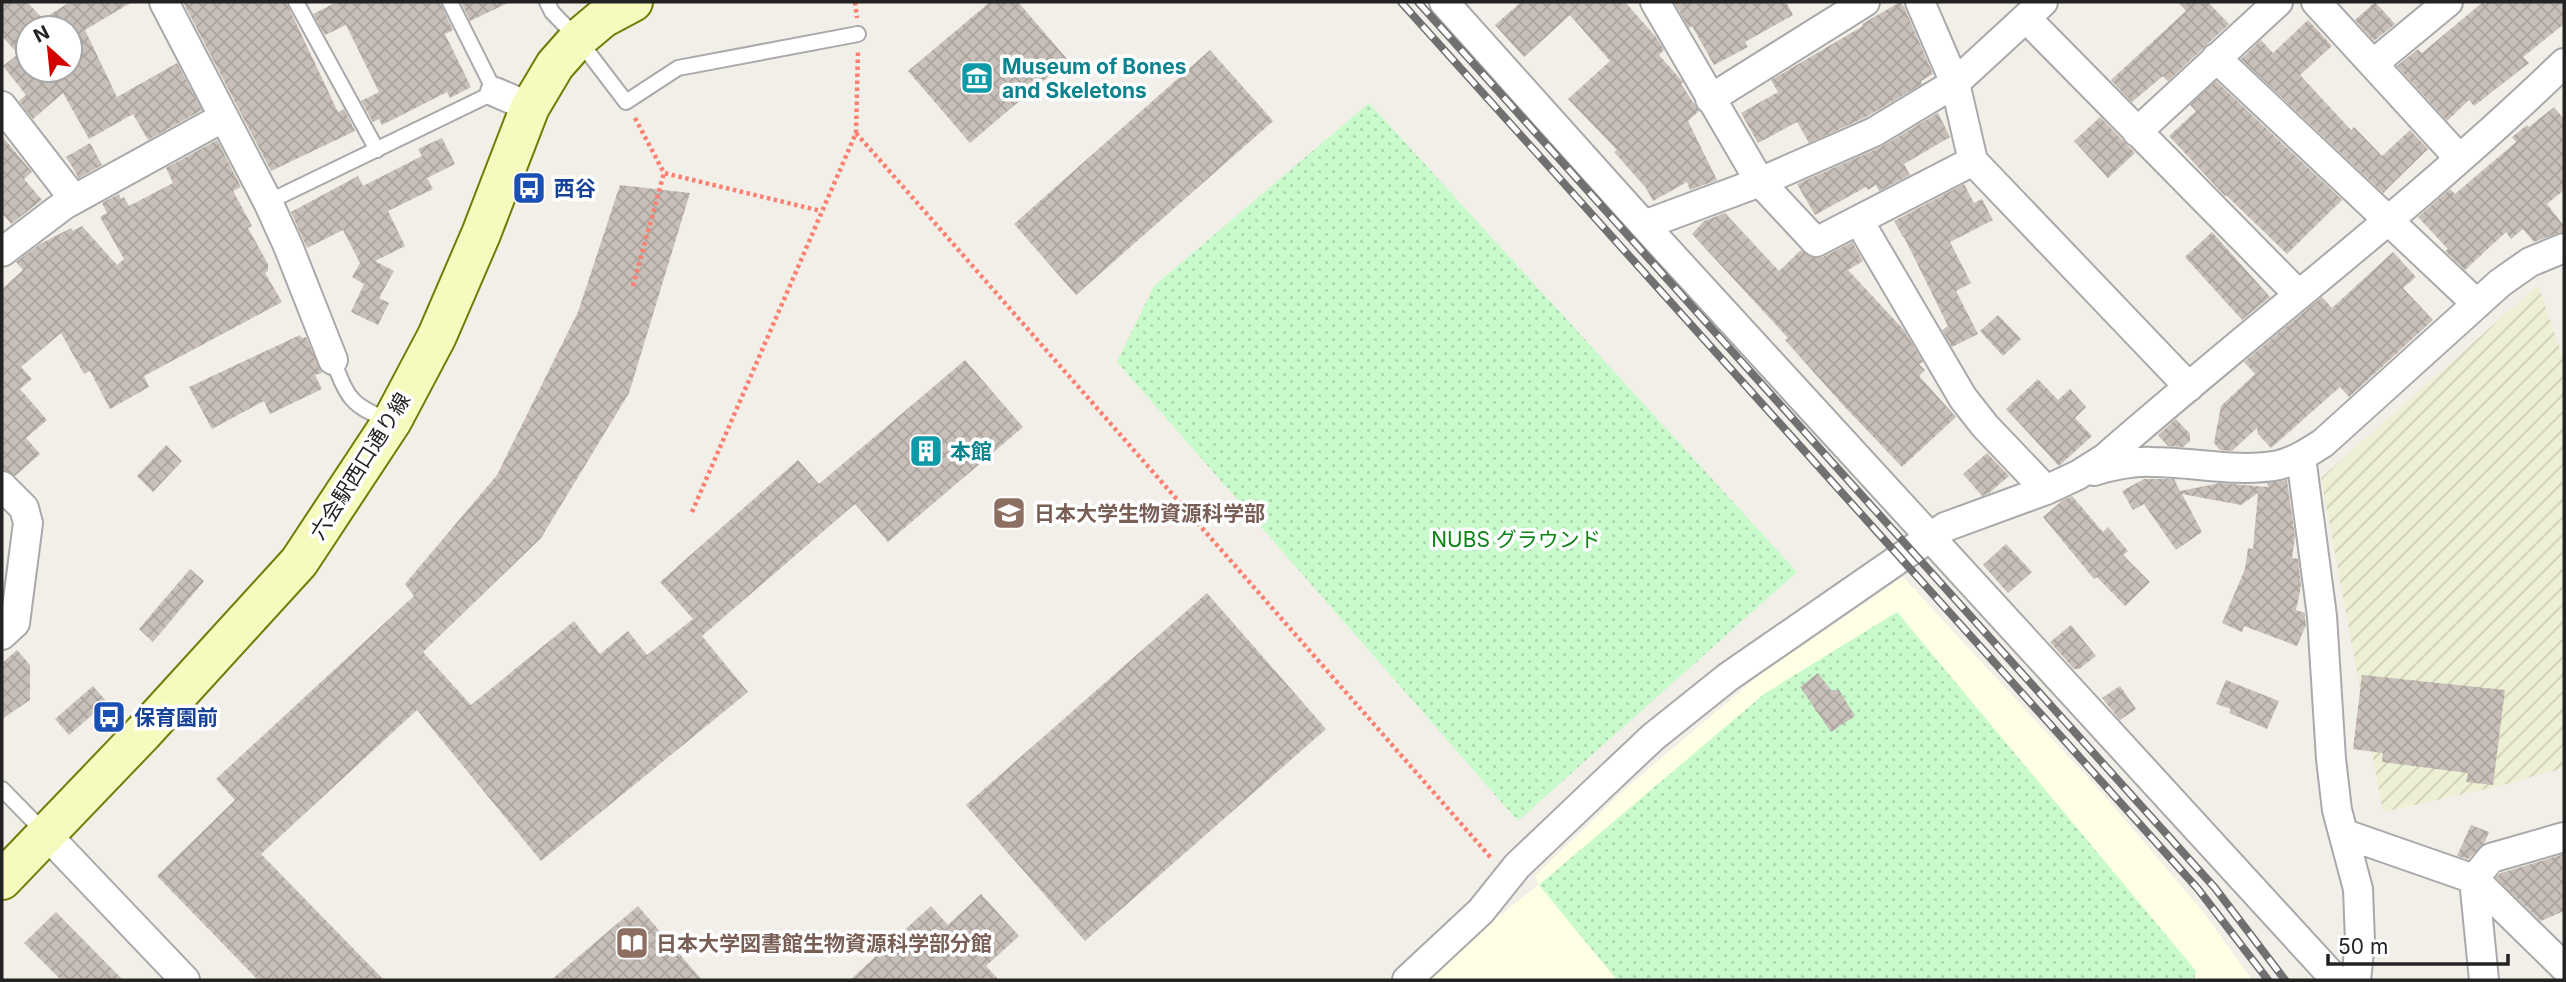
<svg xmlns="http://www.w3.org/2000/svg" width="2566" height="982" font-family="Inter,'Noto Sans JP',sans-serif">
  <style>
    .education { fill: #ffffe5 }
    .farmland { fill: url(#farmland-furrows) }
    .park { fill: url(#park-dots) }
    .building { fill: url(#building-cross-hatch); fill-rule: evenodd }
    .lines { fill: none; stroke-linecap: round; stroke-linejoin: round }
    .lane-casing { stroke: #a9a9a9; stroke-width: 18 }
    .street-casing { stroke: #a9a9a9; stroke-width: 32 }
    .secondary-casing { stroke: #707d05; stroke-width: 42 }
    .path { stroke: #fa8072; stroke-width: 4.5; stroke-dasharray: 3.5 3.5; stroke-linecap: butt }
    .lane { stroke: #fff; stroke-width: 14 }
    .street { stroke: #fff; stroke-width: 28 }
    .secondary { stroke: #f7fabf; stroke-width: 38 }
    .rail-casing { stroke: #707070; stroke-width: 8 }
    .rail { stroke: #fff; stroke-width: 5; stroke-dasharray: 16; stroke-linecap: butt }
    .labels { text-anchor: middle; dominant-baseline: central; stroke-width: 7; stroke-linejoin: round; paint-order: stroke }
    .culture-label { font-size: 21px; font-weight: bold; fill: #0d838f; stroke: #fff; text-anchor: start }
    .transit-label { font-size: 21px; font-weight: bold; fill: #164399; stroke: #fff; text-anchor: start }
    .street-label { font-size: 21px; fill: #222; stroke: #fff }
    .education-label { font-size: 21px; font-weight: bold; fill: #785e54; stroke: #fff; text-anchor: start }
    .park-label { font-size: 21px; fill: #0c8416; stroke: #fff }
  </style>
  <defs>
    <pattern id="farmland-furrows" width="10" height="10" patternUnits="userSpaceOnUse" patternTransform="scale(1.75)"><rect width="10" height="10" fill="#eef0d5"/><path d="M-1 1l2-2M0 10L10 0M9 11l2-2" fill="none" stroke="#ccceb7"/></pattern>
    <pattern id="park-dots" width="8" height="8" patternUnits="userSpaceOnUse" patternTransform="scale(1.75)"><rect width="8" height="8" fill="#c8facc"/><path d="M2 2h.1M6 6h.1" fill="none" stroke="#acd6af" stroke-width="1.8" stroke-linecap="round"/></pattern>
    <pattern id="building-cross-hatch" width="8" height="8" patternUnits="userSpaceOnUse" patternTransform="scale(1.75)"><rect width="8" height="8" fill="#c7bfb8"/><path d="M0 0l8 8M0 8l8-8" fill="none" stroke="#aba49e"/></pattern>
  </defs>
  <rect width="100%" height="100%" fill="#f2efe9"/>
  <path class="education" d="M1903,577L2103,794L2204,913L2252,980H1415L1496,911L1501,915L1539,884L1535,876L1625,789L1757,677Z"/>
  <path class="farmland" d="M2538,285L2564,361V768L2499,786L2383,812L2321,478Z"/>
  <path class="park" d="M1369,103L1797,572L1518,821L1117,362L1154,286Z
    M1897,612L2196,971L2194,980H1617L1539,885L1764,694Z"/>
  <path class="building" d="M2,2H27L43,19L70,2H132L85,30L117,97L177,63L202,110L148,140L133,114L89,139L63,93L33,119L19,101L26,95L3,66L18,54L2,36ZM28,28H70V70H28Z
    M183,2H286L338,112L344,109L355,131L271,171Z
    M337,2H440L453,30L445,34L471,87L450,98L447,92L382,125L379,119L373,122L361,101L379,92L346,25L325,35L313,14Z
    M461,2H510L470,21Z
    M990,2H1018L1068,60L970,143L908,71Z
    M1521,2H1625L1656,37L1664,50L1659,55L1683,82L1681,84L1699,111L1688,121L1717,180L1690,190L1687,182L1653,201L1646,188L1614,152L1617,150L1568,99L1610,61L1570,15L1524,57L1495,25Z
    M1674,2H1786L1793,15L1745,42L1748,47L1714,65L1692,26L1689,28Z
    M1900,2L1904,7L1933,74L1921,81L1922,84L1866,117L1809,143L1797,122L1758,143L1741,113L1778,92L1771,80L1863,26L1862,24Z
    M2178,2H2208L2229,24L2168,81L2163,76L2132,102L2111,80L2186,11Z
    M2375,2L2395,24L2374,41L2355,20Z
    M2483,2H2564V24L2523,57L2529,63L2474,106L2469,100L2447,121L2397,66L2418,49L2422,53Z
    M2308,20L2332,46L2300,75L2351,130L2354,127L2382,156L2410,130L2428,149L2383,193L2241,59L2261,40L2273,53Z
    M1210,50L1273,121L1076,295L1014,224Z
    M2216,81L2342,200L2287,254L2226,195L2225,196L2169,136L2196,111L2190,105Z
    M2554,107L2564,119V190L2547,204L2564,226V231L2534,242L2523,229L2511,239L2506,232L2465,270L2445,251L2448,249L2418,217L2450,189L2455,194L2516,142L2512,137L2527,125L2529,127Z
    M1938,113L1950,137L1904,164L1910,175L1879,191L1876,185L1868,190L1866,187L1815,215L1797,184L1881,147Z
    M2100,117L2135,153L2108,178L2074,141Z
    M2,136L32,172L24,179L42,200L11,224L2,213Z
    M442,138L455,164L427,178L433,189L388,211L405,246L375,261L394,271L379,298L389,303L378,325L351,312L364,284L352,277L360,263L343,230L307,248L291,212L358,176L363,186L422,156L418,149Z
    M217,140L241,187L233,191L252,226L248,228L268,264V271L265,273L282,302L144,376L149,387L110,409L90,371L84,374L61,333L21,367L32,379L20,389L47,420L26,438L40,454L15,476L2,470V289L23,270L16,262L40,244L71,228L73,231L82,226L117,265L124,259L100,217L107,213L102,203L119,194L121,199L124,197L129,206L173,183L166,168Z
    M90,143L102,165L79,178L66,157Z
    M1964,184L1974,203L1982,199L1993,220L1950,242L1971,283L1956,291L1978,334L1952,347L1942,330L1948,326L1904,237H1903L1894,221Z
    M620,185L690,193L629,393L541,538L423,652L471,705L574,621L600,654L628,631L647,655L693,619L660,582L798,460L819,484L965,360L1023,427L888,542L855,504L702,636L748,692L541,861L417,710L261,854L384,980H258L157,876L235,800L216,779L414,596L405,584L497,475L578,312Z
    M1725,213L1779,271L1801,250L1812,258L1823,257L1852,242L1863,261L1848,270L1904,330L1923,362L1919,364L1925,370L1919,376L1956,417L1902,467L1843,405L1785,340L1788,338L1692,234L1704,221Z
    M2212,232L2270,297L2242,320L2185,257Z
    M2393,252L2416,277L2403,288L2433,320L2349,397L2340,387L2271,448L2258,434L2257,428L2232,451L2220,450L2214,443L2221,406L2255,374L2244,362L2322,297L2332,308Z
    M1998,315L2021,339L2003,356L1980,331Z
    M300,335L302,338L306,337L322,373L315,375L322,389L270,414L264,401L212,429L189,387Z
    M2038,379L2058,400L2070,389L2086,407L2075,418L2092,436L2059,466L2006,409Z
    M2176,419L2190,434V441L2183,447L2168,446L2158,435Z
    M166,445L182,461L153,492L137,476Z
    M1987,453L2009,476L1989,493L1982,496L1963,474Z
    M2144,479H2174L2180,491L2220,483L2268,487L2267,483L2287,480L2295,537L2292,558L2298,559L2301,586L2296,610L2305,613V618L2306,625L2297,646L2244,626L2242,632L2222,623L2245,569L2248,548L2253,549L2258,493L2241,505L2182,494L2202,532L2176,550L2144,504L2133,510L2122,491Z
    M2072,496L2103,532L2108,527L2128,551L2123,555L2150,582L2125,606L2097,577L2094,579L2043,517L2063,500Z
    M2006,544L2032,572L2008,593L1983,565Z
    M190,569L204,581L153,642L139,629Z
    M1207,593L1326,729L1085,941L966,805Z
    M2071,625L2096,656L2079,669H2074L2050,642Z
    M17,650L30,665V700L2,719V663Z
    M1818,673L1831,690H1839L1855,716L1831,732L1800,687Z
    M2362,675L2505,690L2493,785L2466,782L2468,773L2382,762L2383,753L2353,749Z
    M2226,680L2279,701L2267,729L2229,713L2231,709L2216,704Z
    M93,686L107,702L69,735L55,719Z
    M2120,686L2136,709L2120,720L2102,698Z
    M2471,825L2489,832L2484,844L2468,859L2457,856Z
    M2564,854V911L2541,921L2496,878L2501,873Z
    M981,894L1019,936L986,966L999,980H850L931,906L948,925Z
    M638,906L702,980H551Z
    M56,912L123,980H61L24,943Z"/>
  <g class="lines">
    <defs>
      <path id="lane" d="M296,2L377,150
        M547,2L552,12L578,39L626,102L678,68L858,34
        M268,202L495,92L450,2
        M333,360C348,399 351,406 391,421
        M2,789L45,833"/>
      <path id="street" d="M164,2L268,202L288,246L333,360
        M1444,2L1644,225L2336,980
        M1655,2L1760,182L1816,242L1973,161L1955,83L1920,2
        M2316,2L2459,158
        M2026,18L2299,295
        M2216,58L2477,304
        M2373,64L2448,2
        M495,92L530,107
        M1710,99L1865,2
        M2,106L74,199
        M2137,132L2278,2
        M1973,161L2189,387
        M1859,221L1963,398L1985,426L2046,490
        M1644,225L1760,182L1874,132L1955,83L2043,2
        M2,252L64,205L224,117
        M2301,457L2322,616L2331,759L2337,810L2358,889L2360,942L2356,980
        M2094,471C2114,465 2133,461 2153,462C2195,462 2237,473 2279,465C2295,461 2309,452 2323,443L2500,283L2530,262L2564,248
        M2,486L24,508L28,523L15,623L2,635
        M46,834L185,980
        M2345,834L2474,879L2564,967
        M1407,980L1481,911L1517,866L1600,787L1653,737L1728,677L1945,527L2046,490L2078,475L2105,458C2257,325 2419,203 2564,63
        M2484,980L2474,879L2491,858L2564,837"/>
      <path id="secondary" d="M2,880L143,733L299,562L392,421L437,336L481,234L530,107L555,65L578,39L603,18L633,2"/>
    </defs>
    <use href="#lane" class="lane-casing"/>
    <use href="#street" class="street-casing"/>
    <use href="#secondary" class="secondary-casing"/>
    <path class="path" d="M855,2L857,18
      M635,118L664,173L821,211
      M856,133L1492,859
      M633,286L664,173
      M692,512L856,133L858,51"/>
    <use href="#lane" class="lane"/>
    <use href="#street" class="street"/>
    <use href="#secondary" class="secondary"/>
    <defs>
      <path id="rail" d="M1401,2L2198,889L2268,980
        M1418,2L2215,888L2285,980"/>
    </defs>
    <use href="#rail" class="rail-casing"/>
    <use href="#rail" class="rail"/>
  </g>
  <defs>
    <symbol id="museum-square" viewBox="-11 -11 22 22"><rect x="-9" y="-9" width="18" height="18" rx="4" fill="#0f9aa8" stroke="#fff"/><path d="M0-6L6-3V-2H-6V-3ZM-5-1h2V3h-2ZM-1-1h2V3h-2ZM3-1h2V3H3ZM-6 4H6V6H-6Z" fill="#fff"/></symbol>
    <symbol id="bus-square" viewBox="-11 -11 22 22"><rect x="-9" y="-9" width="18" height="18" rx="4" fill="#1a4fb4" stroke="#fff"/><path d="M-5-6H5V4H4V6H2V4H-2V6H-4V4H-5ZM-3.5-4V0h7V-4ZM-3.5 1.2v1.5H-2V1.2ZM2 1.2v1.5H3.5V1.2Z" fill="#fff"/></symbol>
    <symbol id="building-square" viewBox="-11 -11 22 22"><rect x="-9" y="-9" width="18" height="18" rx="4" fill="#0f9aa8" stroke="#fff"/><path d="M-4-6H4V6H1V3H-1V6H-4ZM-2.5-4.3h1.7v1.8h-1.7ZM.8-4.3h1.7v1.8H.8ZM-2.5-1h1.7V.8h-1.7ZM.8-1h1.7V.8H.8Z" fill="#fff"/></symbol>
    <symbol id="university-square" viewBox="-11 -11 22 22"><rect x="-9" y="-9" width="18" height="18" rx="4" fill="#8d6e63" stroke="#fff"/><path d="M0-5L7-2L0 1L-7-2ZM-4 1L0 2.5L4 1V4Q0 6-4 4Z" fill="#fff"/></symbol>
    <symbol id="library-square" viewBox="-11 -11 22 22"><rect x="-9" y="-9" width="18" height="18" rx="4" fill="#8d6e63" stroke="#fff"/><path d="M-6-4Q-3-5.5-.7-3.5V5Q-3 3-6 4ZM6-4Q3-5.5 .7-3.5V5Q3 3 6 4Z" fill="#fff"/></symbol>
  </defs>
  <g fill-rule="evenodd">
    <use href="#museum-square" x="958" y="59" width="38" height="38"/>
    <use href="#bus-square" x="510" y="169" width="38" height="38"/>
    <use href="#building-square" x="907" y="432" width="38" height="38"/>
    <use href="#university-square" x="990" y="494" width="38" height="38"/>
    <use href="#bus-square" x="90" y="698" width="38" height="38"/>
    <use href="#library-square" x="613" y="924" width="38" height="38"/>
  </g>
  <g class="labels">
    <g class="culture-label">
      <text x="1002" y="66">Museum of Bones<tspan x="1002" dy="24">and Skeletons</tspan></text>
      <text x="950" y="451">本館</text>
    </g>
    <g class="transit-label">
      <text x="554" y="188">西谷</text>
      <text x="134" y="717">保育園前</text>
    </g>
    <g class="street-label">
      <text transform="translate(360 466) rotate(-58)">六会駅西口通り線</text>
    </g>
    <g class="education-label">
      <text x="1034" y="513">日本大学生物資源科学部</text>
      <text x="656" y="943">日本大学図書館生物資源科学部分館</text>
    </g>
    <g class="park-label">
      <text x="1516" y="539">NUBS グラウンド</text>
    </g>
  </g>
  <rect width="2566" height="982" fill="none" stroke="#222222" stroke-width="7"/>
  <g transform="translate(49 49) rotate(333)"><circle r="33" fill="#ffffff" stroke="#a7a7a7" stroke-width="2"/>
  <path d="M0-5L12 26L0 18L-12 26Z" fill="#d40000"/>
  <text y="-10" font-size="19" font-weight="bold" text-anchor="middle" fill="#222222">N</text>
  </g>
  <path d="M2328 954v10h180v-10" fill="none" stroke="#222222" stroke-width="3.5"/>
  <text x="2338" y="954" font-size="21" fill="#222222" stroke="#ffffff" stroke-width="5" paint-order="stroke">50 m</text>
</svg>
